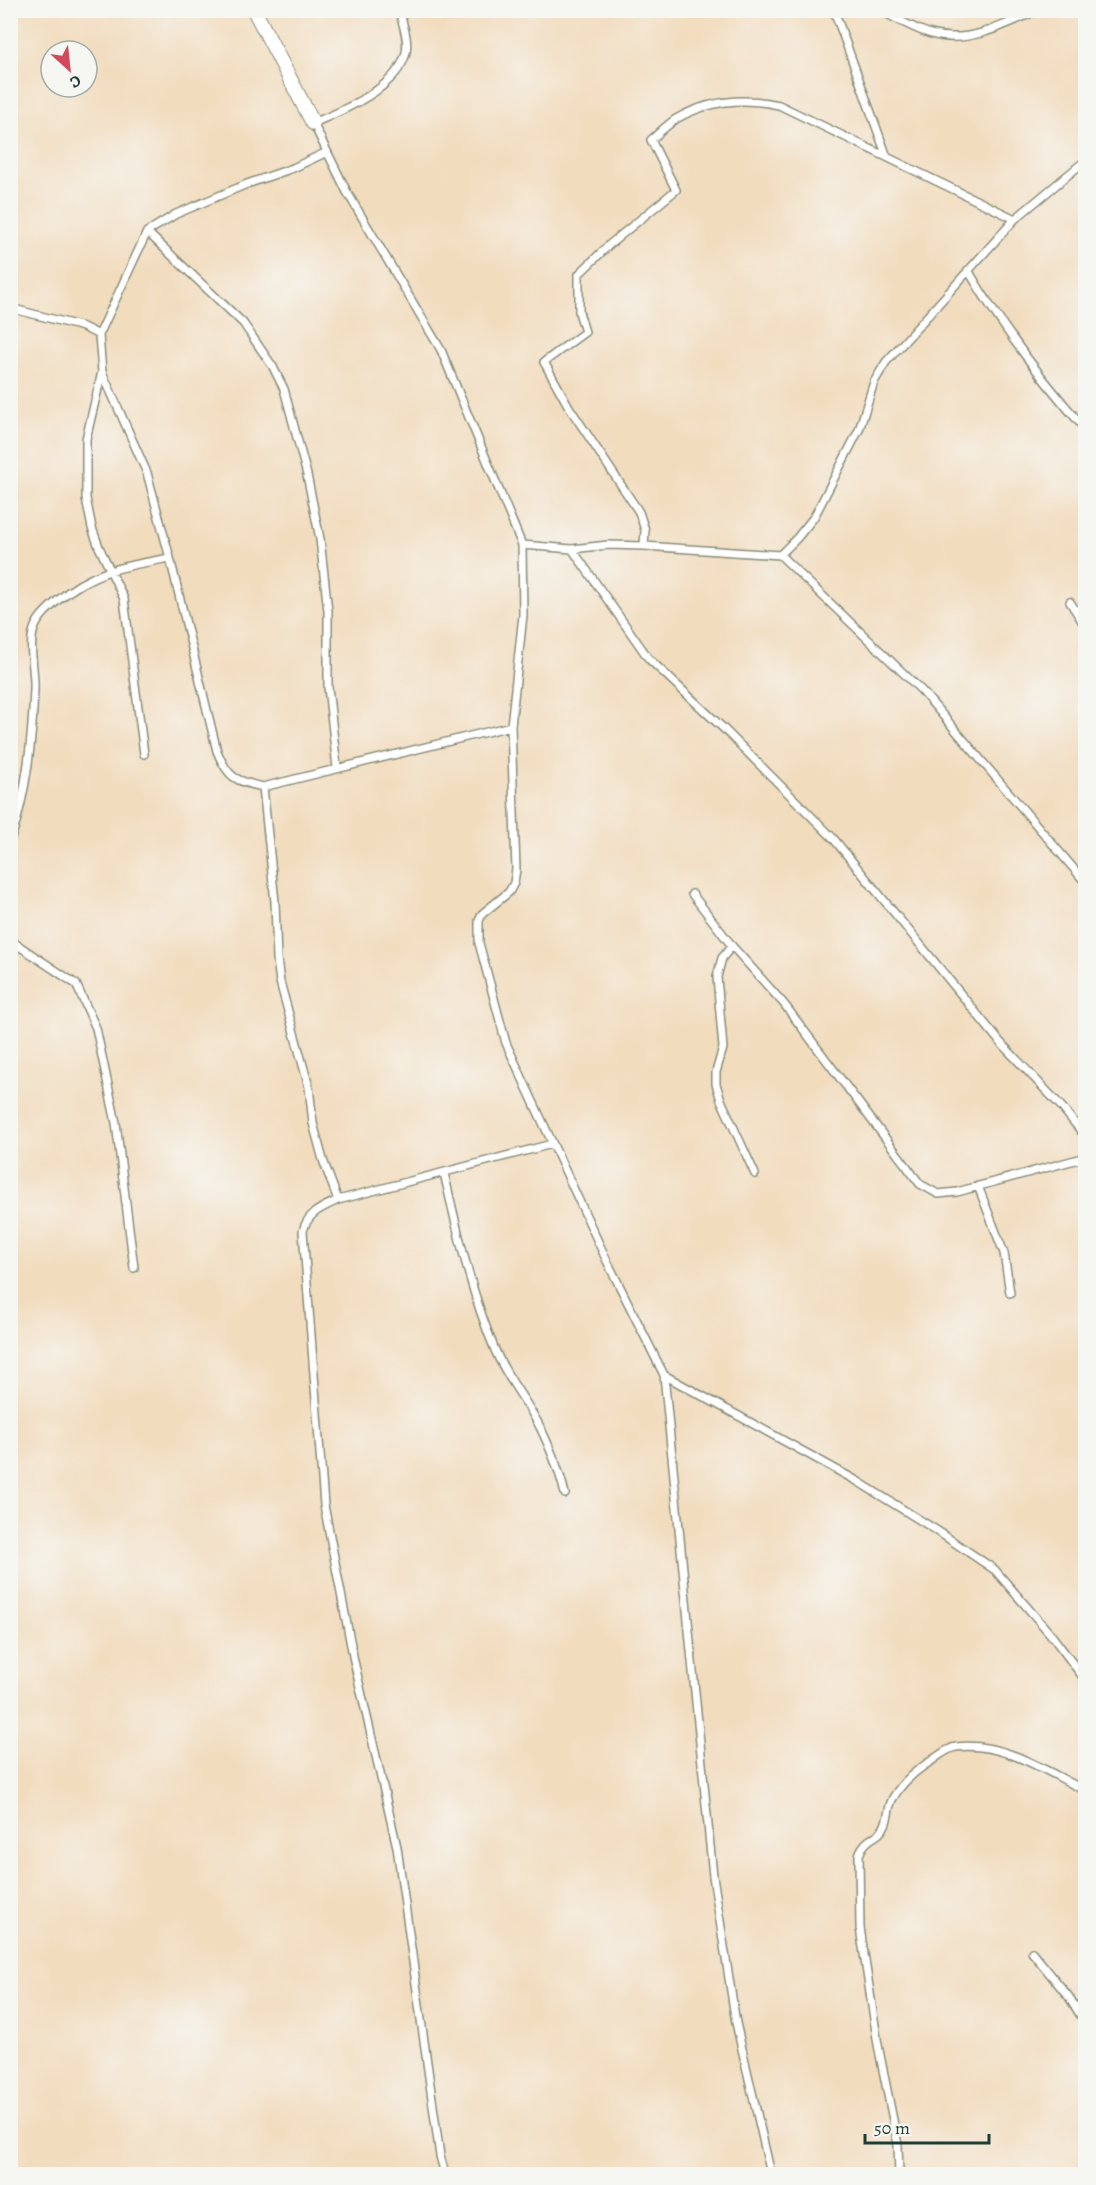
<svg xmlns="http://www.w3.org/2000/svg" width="1096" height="2185" font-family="Alegreya,serif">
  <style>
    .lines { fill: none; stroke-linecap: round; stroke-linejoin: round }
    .service-casing { stroke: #888c79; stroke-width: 10 }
    .minor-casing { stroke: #888c79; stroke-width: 16 }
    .service { stroke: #fff; stroke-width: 7 }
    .minor { stroke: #fff; stroke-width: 14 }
  </style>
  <rect width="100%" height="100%" fill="#f6f6f2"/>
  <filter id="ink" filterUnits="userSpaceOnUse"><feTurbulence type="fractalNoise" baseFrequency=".0167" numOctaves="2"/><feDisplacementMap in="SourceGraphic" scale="12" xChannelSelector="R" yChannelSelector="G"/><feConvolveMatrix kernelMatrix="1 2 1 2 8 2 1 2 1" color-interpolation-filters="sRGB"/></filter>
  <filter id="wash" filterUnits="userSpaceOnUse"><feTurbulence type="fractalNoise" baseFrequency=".008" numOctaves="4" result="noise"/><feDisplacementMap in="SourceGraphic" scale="24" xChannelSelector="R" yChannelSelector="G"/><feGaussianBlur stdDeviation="1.35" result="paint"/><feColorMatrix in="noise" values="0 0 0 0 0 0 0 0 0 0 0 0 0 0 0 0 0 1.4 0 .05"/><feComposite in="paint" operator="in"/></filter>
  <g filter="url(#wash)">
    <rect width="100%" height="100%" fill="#f2dcbe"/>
  </g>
  <g filter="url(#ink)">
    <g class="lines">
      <defs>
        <path id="service" d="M399,10C402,22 409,39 406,52C399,87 343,111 313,123L347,192L441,350L522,545L523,615L511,726
          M834,10L887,157
          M879,10C896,18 913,29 931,34C967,45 1005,25 1038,10
          M327,152L293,168L247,184L176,214L147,232L99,335L102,372L147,473L170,558L217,751C228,778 235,781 263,787L511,726L516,869L514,883L509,892L482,914L479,921V943L506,1043L607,1261L664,1375L713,1876L736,2023L771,2174
          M147,232L243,323L273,367L284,389L307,475L320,539L328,611V687L337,768
          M968,270C1002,328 1041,379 1086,430
          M10,308L83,327L99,335
          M102,372L86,439V498L92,528L99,547L124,599L144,754
          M522,545L572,549L608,545L644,546L780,555L922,691L1086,883
          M644,546L645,530L639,512L569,407L544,362L585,332L579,312V274L609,245L676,190L651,140C659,133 667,125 676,119C709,100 743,97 779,105L1015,219
          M572,549L649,659L724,729L833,838L1000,1042L1060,1105L1086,1137
          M780,555L797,538L814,517L859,430L874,382L886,362L1015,219L1086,160
          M1070,602L1086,627
          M263,787L275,902L277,959L280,982L309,1087L313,1123L323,1160L338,1200
          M10,842C27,792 32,742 34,689C35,671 28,647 34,629C38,618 48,609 57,601C93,570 125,566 170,558
          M692,894L732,946L784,1004L920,1184L938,1194L957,1192L1086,1157
          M10,940L76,984L96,1028L116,1123L134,1268
          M732,946L722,958L717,977L723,1048L716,1072V1084L721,1100L755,1174
          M444,1173C458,1233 471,1293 495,1350C507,1379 528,1402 541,1429C551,1450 560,1472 565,1494
          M978,1186L1004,1253L1010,1293
          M664,1375L857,1481L936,1530L995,1570L1052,1636L1086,1681
          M1032,1952L1069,1997L1086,2024
          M445,2174L440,2156L397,1847L354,1661L324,1505L303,1231C308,1212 322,1208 338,1200L552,1144
          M899,2174L898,2145L878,2045L860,1928L859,1855C866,1835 879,1840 885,1825C889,1817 888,1806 893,1798C901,1784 914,1772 928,1763C936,1758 947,1748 956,1747C1002,1741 1046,1771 1086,1791"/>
        <path id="minor" d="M254,10L313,123"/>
      </defs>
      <use href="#service" class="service-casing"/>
      <use href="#minor" class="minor-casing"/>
      <use href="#service" class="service"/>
      <use href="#minor" class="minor"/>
    </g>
  </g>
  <rect width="1096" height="2185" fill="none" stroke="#f6f6f2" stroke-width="36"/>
  <g transform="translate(69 69) rotate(153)"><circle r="28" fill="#f6f6f2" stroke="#a0aca6" stroke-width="1.5"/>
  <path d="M0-4.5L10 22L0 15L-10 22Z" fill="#d1495b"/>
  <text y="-9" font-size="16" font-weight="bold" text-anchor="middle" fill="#1f3d34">С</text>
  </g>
  <path d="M865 2134v9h124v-9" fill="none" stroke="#1f3d34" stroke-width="3"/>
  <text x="874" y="2134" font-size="18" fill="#1f3d34" stroke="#f6f6f2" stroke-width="4.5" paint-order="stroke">50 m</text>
</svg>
